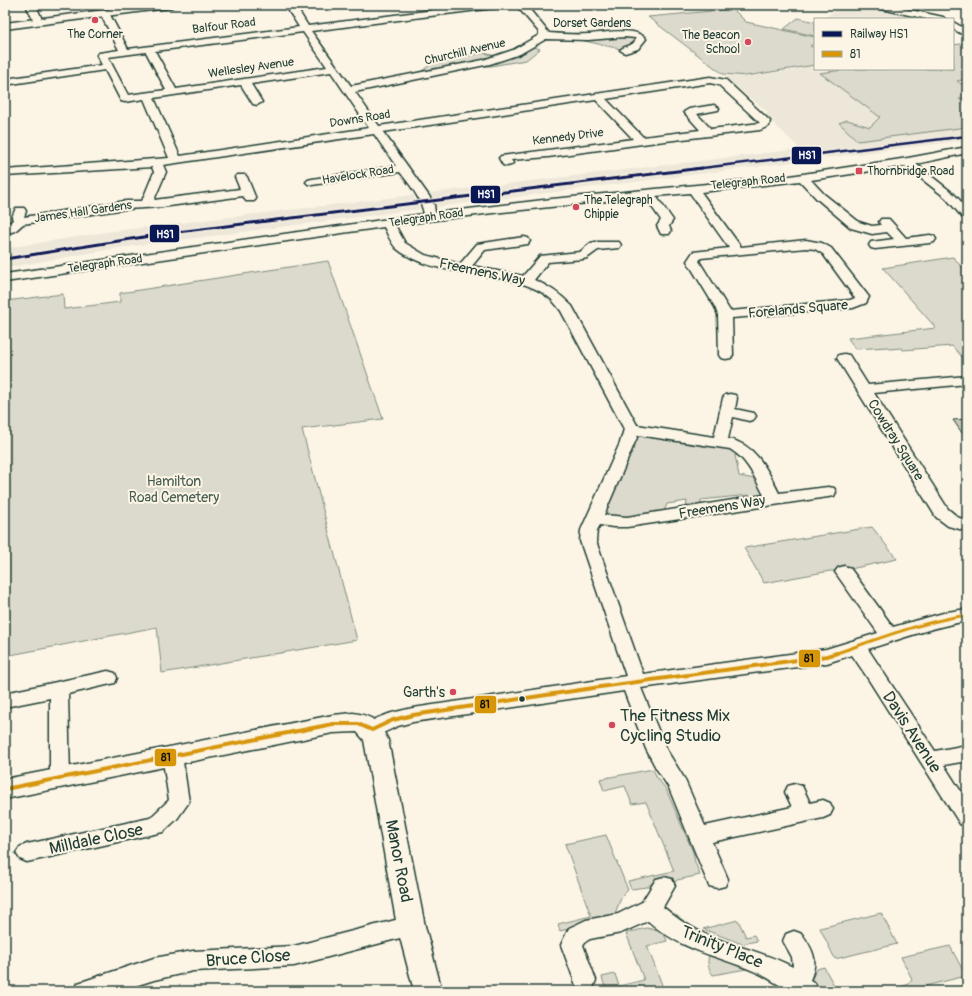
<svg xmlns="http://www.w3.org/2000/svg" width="972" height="996" font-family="Pangolin,sans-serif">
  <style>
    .built { fill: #ece7d8 }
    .green { fill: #dcdacc; stroke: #7e8c80 }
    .building { fill: #c5c7b9; stroke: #1f3d34 }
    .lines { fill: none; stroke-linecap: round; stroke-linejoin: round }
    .minor-casing { stroke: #1f3d34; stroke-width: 3 }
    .major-casing { stroke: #1f3d34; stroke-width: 3 }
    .minor { fill: #fcf5e5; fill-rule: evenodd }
    .major { fill: #fcf5e5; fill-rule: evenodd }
    .bus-1-far1-casing { stroke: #fcf5e5; stroke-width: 6 }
    .bus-1-casing { stroke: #fcf5e5; stroke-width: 7 }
    .bus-1-far1 { stroke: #d79608; stroke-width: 3 }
    .bus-1 { stroke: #d79608; stroke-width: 4 }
    .rail-1-far1-casing { stroke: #fcf5e5; stroke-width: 4.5 }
    .rail-1-casing { stroke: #fcf5e5; stroke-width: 5.5 }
    .rail-1-far1 { stroke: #091855; stroke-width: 2.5 }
    .rail-1 { stroke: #091855; stroke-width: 3 }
    .poi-dot { fill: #d1495b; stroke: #fcf5e5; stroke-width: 1.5 }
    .bus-dot { fill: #1f3d34; stroke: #fcf5e5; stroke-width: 1.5 }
    .labels { text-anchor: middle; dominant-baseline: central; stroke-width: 4; stroke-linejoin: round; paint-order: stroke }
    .far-street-label { font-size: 12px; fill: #1f3d34; stroke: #fcf5e5 }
    .far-poi-label { font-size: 12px; fill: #1f3d34; stroke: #fcf5e5; text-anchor: start }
    .street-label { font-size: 14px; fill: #1f3d34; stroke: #fcf5e5 }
    .park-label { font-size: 14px; fill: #455c52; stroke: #fcf5e5 }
    .poi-label { font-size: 14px; fill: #1f3d34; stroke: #fcf5e5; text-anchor: end }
    .near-poi-label { font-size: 17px; fill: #1f3d34; stroke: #fcf5e5; text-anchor: start }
    .near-street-label { font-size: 17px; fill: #1f3d34; stroke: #fcf5e5 }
    .line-badge { stroke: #fcf5e5; stroke-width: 1.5 }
    .badge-label { font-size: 11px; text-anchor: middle; font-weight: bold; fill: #fff }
    .pale-badge-label { font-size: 11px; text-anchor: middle; font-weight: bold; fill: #111 }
  </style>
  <rect width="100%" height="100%" fill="#fcf5e5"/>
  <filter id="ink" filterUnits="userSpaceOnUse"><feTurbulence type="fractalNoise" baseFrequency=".025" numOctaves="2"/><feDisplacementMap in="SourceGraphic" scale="8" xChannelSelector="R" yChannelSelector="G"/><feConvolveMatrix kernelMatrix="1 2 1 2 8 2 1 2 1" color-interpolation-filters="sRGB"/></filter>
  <g filter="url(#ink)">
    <path class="built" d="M842,5H864L928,19H823Z
      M967,43V79L957,81L967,88V98L959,99L967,105V140L436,207L430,193L800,149L766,116L768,112L728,81L723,78L728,76L746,77L815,66V69H953V45Z
      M413,195L420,209L118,248L5,268V249L19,246L114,231Z"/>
    <path class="green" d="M733,9L746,22L815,37V43L810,46L815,48V65L746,76L723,74L648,17Z
      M798,18L815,22V36L784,29Z
      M625,34L641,39L625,50L567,37Z
      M967,43V79L957,81L967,88V98L959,99L967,105V127L858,141L839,123L847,120L870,127L880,117L820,73L851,69H953V45Z
      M531,46L540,49L526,60L491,66H470L419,73L438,59L485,53L501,58Z
      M953,257L967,273V362L952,346L903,350L902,348L889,349L888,347L855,349L848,338L936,328L883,268Z
      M328,261L383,419L302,429L357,640L162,673L157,627L5,656V301L63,294L64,309L120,302V293Z
      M640,433L670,437L675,441L704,446L711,444L733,447L746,456L735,455L739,476L760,480L765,492C762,498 756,499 750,500L749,495L701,500V505L686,507L687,501L667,504L663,514C648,516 616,526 605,513V510Z
      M872,527L897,559L841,571H830L764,583L744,548Z
      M653,769L657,778L666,789L693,852L695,862L700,875L677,880L672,886L660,877L647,887L631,889L628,881L674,871L646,802L632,804L625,786L604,791L600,779Z
      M606,835L628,890L622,896L613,918L560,931L558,924L591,916L565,844Z
      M881,913L897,944L835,959L820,928Z
      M738,920L746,937L754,935L757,941L742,944L703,929Z
      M647,928C655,930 665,932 667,941L647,946L664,990L606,991L602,977L615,974L619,986L644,980L626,933Z
      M950,946L966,976L917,988L915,991H884L907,985L912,979L901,957Z
      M709,955L745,967L746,969L713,975C708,968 707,963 709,955Z
      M824,967L837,991H823L811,980L817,969Z"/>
    <path class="building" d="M967,419V440L953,420Z"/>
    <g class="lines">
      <defs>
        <path id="minor" d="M26,5H36L43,22L41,24H35Z
          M285,5H295L308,26L473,5H499L494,8L311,31L351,86L483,60L513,50L539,35V32L516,5H526L549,33C562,34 576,35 589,34C604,33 636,26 646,39L638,49L625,53L620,50C625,45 633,47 636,39L635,38L625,37L588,40L546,39L520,54L490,64L355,92L379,126L710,77L726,80L770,121L769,126L760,130L657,142L548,157L511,160L513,163L511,165L507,166L503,165L499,158L501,156L633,139L596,100L383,132L429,196L434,205L435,213L552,199L790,176L908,158L967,147V153L916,164L954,194L967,208V219L963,218L946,198L905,166L811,180L824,194L859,222L872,226L881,225L879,222L881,219H889L906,238L930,235L934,236L936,239L934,242L930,243L875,249L871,248L869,245L871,242L894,239L887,232L872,234L851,228L816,198L800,181L701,192L741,247L806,240L822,243L831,248L869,297L866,303L853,308L732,318L733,355L731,358L726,359L721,358L719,355L718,315L715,307L687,261L693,252L729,248L690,193L656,196L673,220L669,226L671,231L669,234H661L657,226L661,220L645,197L493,213L395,225L405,243L425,255L460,264L477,244L524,237L528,238L530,241L528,244L485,250L472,266L523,276L540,256L580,252L591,243L595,242H619L621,245L619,248L598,250L587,258L583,259L548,262L534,280C549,286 560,294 572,306L637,425L714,437L723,398L725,395L730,394L735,395L737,398L735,409L754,413L756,416L754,419L749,421L733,417L728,439C756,444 768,471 779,493L828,487L834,488L836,492L834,496L828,497L627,527H613L600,525L597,530L596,541L643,674L826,649L878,633L835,572L838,568L844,566L850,568L893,627L947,612L967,609V621C933,627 901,639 868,649L935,751L967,745V761L944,765L967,801V827L960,824L865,674L852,655L827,663L641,688L666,749L684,778L705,826L792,807L785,792L788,786L795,784L802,786L810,803L823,800L830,803L833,809L830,815L823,818L712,842L728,879L725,886L717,888L709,886L669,788L656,768L646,749L624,691L413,722L398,726L372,738L365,735L362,730C369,717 399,711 413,708L626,676L580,541L581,530L620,443L624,429L561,311C558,307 555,303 551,299C513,266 436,282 396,248C391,243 387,233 384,227L5,282V274L424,214C421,198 410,185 400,172L312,185L308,184L306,182L308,180L312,179L396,166L374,134L163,165L166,172L154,200L240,189L235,177L237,175H245L247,177L256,199L254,201H246L243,196L162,207L126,209L23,224L15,231L5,234V226L13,220L12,217L16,208H24L26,211L24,217L126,201H142L154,172L152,167L5,176V170L169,158L144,99L125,102L121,101L105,70L5,85V79L102,65L97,55L99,53L119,50L100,13L102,11H108L128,49L299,27ZM303,32L327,67L176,89L155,51ZM146,52L166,90L128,95L108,57ZM331,72L369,128L180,156L154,98L241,85L253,104L257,105L262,102L251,84ZM710,83L719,85L760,123L711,129L697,114L718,110L719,108L714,105L689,109L684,112L700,130L643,137L606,99ZM806,248L815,249L823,254L855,298L850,300L730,311L699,261L701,258ZM638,435L730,449C748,460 755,478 764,495L627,517L604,515Z
          M871,5H888L943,17L945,19H927L873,7Z
          M953,22L967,30V37L953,29Z
          M844,354L849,355L868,385L967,376V384L874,393L948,509L959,518L967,519V531L948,526L936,517L837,358L839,355Z
          M108,671L115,673L117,678L115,683L68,694L70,778L67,784L60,786L53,784L50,778V698L5,707V693Z
          M172,747L179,749L182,755L189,802L177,819L163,832L27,862L20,859L16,853L20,847L27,844L150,818L169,800L162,755L165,749Z
          M664,877L672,879L675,886L663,907C674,916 686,925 699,931C729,946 763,951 793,967L792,957L783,941L786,934L794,931L802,934C813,950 819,960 810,980L815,983L818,991C810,991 799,993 791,991C786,990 766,976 758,973C718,955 683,952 648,921L621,933L590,939L585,942L583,945L596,980L593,988L585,991L577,988L561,945L569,928L586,920L618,914L642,902L656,879Z
          M411,916L419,919L422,926L419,933L294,966L193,971L154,980L119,991H75L78,983L154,958L193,951L294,946Z"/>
        <path id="major" d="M142,5H174L172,7L168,8L5,29V23Z
          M353,713C374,716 379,722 388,740L425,926L442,991H414L397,926L364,740L357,732L333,733L5,799V779L333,715Z"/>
      </defs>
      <use href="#minor" class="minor-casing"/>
      <use href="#major" class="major-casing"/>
      <use href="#minor" class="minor"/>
      <use href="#major" class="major"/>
      <defs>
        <path id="bus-1-far1" d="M834,654C878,639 921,622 967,615"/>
        <path id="bus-1" d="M5,789L333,724H358L372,730L393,720L413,715L600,687L827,656L837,653"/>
      </defs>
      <use href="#bus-1-far1" class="bus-1-far1-casing"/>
      <use href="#bus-1" class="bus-1-casing"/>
      <use href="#bus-1-far1" class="bus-1-far1"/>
      <use href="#bus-1" class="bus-1"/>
      <defs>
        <path id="rail-1-far1" d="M694,169L967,136"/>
        <path id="rail-1" d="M5,259L169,233L702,168"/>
      </defs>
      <use href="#rail-1-far1" class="rail-1-far1-casing"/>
      <use href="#rail-1" class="rail-1-casing"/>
      <use href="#rail-1-far1" class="rail-1-far1"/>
      <use href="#rail-1" class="rail-1"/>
    </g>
  </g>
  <g class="poi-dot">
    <circle cx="95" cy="20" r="4"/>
    <circle cx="748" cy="42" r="4"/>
    <rect x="855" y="167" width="8" height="8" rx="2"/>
    <circle cx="576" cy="207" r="4"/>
    <circle cx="453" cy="692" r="4"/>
    <circle cx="612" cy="725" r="4"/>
  </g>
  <circle class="bus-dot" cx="522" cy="699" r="3.5"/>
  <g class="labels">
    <g class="far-street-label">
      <text x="592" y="23">Dorset Gardens</text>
      <text transform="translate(224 26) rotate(-7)">Balfour Road</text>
      <text transform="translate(465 52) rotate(-13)">Churchill Avenue</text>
      <text transform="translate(251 68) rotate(-8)">Wellesley Avenue</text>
      <text transform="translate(360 119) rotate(-9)">Downs Road</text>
      <text transform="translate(568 137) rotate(-7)">Kennedy Drive</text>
      <text transform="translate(358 175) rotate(-9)">Havelock Road</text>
      <text transform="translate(748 182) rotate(-6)">Telegraph Road</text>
      <text transform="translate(83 212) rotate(-8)">James Hall Gardens</text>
      <text transform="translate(426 218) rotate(-8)">Telegraph Road</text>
      <text transform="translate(105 264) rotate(-8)">Telegraph Road</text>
    </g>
    <g class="far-poi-label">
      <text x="95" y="34" text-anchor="middle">The Corner</text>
      <text x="740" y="35" text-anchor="end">The Beacon<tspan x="740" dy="14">School</tspan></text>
      <text x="867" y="171">Thornbridge Road</text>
      <text x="584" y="200">The Telegraph<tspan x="584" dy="14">Chippie</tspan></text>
    </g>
    <g class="street-label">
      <text transform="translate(482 272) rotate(12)">Freemens Way</text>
      <text transform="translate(798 309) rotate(-5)">Forelands Square</text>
      <text transform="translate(896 440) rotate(58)">Cowdray Square</text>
      <text transform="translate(722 507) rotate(-9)">Freemens Way</text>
    </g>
    <g class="park-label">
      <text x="174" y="481">Hamilton<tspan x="174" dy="16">Road Cemetery</tspan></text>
    </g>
    <g class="poi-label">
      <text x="445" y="692">Garth's</text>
    </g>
    <g class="near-poi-label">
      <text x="620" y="715">The Fitness Mix<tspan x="620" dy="20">Cycling Studio</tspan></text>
    </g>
    <g class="near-street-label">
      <text transform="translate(912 732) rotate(57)">Davis Avenue</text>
      <text transform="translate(96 839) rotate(-12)">Milldale Close</text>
      <text transform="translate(399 861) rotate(79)">Manor Road</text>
      <text transform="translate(722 947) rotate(22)">Trinity Place</text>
      <text transform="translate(248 958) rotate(-4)">Bruce Close</text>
    </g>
  </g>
  <g class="line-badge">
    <rect x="791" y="146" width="31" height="19" rx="4" fill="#091855"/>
    <rect x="470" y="185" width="31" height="19" rx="4" fill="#091855"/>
    <rect x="149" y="224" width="31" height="19" rx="4" fill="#091855"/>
    <rect x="798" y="649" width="23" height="19" rx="4" fill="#d79608"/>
    <rect x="474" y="695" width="23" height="19" rx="4" fill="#d79608"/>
    <rect x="154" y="748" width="23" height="19" rx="4" fill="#d79608"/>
  </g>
  <g class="badge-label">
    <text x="807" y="159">HS1</text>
    <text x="486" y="198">HS1</text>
    <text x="165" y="238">HS1</text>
  </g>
  <g class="pale-badge-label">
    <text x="809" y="662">81</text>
    <text x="485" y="708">81</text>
    <text x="166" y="761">81</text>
  </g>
  <rect width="972" height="996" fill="none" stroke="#fcf5e5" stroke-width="20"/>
  <rect x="10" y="10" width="952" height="976" fill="none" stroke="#1f3d34" stroke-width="1.5" filter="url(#ink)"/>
  <rect x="814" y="18" width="140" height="52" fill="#fcf5e5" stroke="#a4ab9e"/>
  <rect x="822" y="31" width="20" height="6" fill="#091855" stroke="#a4ab9e"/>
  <text x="850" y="38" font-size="12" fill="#1f3d34">Railway HS1</text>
  <rect x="822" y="51" width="20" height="6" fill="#d79608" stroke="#a4ab9e"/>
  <text x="850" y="58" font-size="12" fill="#1f3d34">81</text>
</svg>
